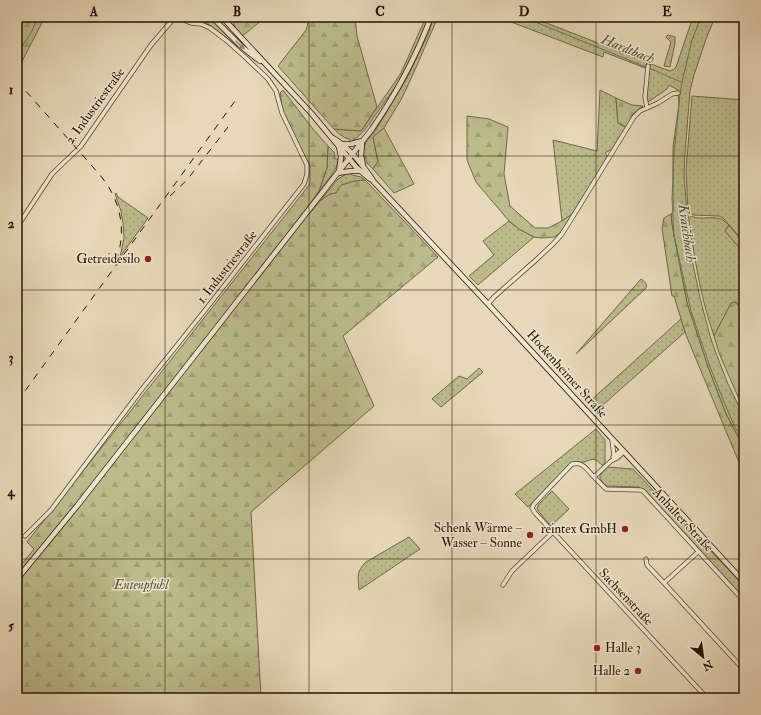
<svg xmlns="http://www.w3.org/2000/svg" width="761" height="715" font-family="'IM FELL Double Pica',serif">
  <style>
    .grass { fill: url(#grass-dots); stroke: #706746 }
    .forest { fill: url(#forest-firs); stroke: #706746 }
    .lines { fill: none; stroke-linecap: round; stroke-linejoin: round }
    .stream { stroke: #697767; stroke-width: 1 }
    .street-casing { stroke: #55442e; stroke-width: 5 }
    .secondary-casing { stroke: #241200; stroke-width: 6 }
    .street { stroke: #efe6d2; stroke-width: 3.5 }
    .secondary { stroke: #efe6d2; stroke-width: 4.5 }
    .rail { stroke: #241200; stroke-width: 1; stroke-dasharray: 7 7; stroke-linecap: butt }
    .oneway { fill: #948774 }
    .grid { fill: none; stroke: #241200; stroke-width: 1; stroke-opacity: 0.55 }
    .poi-dot { fill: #8f2418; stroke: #efe6d2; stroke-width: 1.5 }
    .labels { text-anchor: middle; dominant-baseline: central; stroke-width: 3; stroke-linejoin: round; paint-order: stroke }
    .street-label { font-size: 13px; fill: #241200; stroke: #efe6d2 }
    .poi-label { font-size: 13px; fill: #241200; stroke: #efe6d2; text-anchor: end }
    .park-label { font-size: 13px; font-style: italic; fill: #594e31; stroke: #efe6d2 }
    .water-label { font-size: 14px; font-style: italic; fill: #4c4d3c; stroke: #efe6d2 }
    .neatline { fill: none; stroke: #241200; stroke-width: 1.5 }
    .grid-label { font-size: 13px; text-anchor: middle; font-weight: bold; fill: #241200 }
  </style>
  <defs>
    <pattern id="grass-dots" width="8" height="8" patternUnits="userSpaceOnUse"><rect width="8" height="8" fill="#bcbc8b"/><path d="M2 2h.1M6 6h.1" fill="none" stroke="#a1a176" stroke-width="1.8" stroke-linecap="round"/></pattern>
    <pattern id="forest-firs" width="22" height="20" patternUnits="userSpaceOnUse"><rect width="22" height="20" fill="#bcbc8b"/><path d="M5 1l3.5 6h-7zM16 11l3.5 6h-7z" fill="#a1a176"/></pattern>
  </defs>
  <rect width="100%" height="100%" fill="#e7d8b9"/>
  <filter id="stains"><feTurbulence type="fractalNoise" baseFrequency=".005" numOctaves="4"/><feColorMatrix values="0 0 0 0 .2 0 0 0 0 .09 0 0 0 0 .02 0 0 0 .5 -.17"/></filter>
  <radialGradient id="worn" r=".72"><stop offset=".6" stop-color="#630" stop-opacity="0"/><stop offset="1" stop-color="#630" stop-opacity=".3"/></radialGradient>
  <path class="grass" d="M187,17H210L249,55L207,23C200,19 192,22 187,17Z
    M426,17H429C420,38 412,59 401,79C393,91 384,103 376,114C369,125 362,135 351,142L349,139C342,137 339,134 334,129L361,131L401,73Z
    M434,17H438L414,72L402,98L384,128L373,137L378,162L373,169L367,163L365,156L363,155V151L366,142L377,128L407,78L428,34Z
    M498,17H531L647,62L645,68L604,52L603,57Z
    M693,17H715L706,39L694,75L690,91L685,153L684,174L687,215L689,244L693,264L700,298L710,336L716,353L728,384L744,417V448L726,414L708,367L687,303L672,225L671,214L673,212V147L679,104L678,92V90L669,85L667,89L648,102L647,97V73L651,64L670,71L673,70L676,67Z
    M668,35L675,37V43L670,67L664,66L671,42L666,37Z
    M600,90L616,98L618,123L626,127L612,149L605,153L608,157L572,214L562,221L553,140L597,151Z
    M692,96L744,100V242L723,218L719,216L693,215L688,210L686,171Z
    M328,146L334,152L335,159H339C336,172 327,181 319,191L327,168Z
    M348,173H350L352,175L361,177L365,180L355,181L336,193L330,194L320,201L338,179Z
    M116,193L118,197L148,218L120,257L124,238L123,223L121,211L115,194Z
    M688,214C697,222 710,215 721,219C724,220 726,223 729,225L725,231L744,253V411L742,406L743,404L741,370L743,330L738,303L736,302L731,304L714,336C700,296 694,255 688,214Z
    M509,221L519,229L534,237L478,285L469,276L494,255L483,241Z
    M641,279C644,281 648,284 646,288L576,354Z
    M681,319L685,332L595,412L588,403Z
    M479,368L483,372L441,407L432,399L459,376L467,379Z
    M596,429L605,440V463L604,464L602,465C598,462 596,458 590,460C588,460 586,462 584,462C579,463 578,460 571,463L528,507L515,494Z
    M607,467L633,469L744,586V598L644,489L637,487L607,486L605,485L600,479V475Z
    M552,491L569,509L551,526L539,512L537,508L539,504Z
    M409,537L420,549L359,590C358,577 356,572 366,562Z"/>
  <path class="forest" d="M17,17H45L17,71Z
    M231,17H266L241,37L237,32Z
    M304,17H355L357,36L377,107L361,131L334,129L278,66L306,30L308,24Z
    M283,90L313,129L328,146L327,168L319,191L307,208L312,211C318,203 325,194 336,193L341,185L355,181L365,180L438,257L343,336L374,406L251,512L261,698H17V570L34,549L27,542L310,184V165L304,155L283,112L280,93Z
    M616,98L632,105L643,106L633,114L626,127L618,123Z
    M467,116L489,119L508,127L504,174L510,206L535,228H548L562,221L572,214L561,232L555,237L541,238L534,237L519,229L509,221L476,182L467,160Z
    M384,128L414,184L394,193L373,169L378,161L373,137Z
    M671,214L672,225L687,303L708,367L726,414L744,448V469L738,460L686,335L674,296H672L662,228L664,218Z
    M729,225L744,244V253L725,231Z
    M735,302C747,310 741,355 741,370C741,381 744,393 743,404L742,406L719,353L714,336L731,303Z"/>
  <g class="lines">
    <path class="stream" d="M523,17L646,67
      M701,17L692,40L682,82L680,94L674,154L672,199L674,236L691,311L710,367L725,404L733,423L744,444
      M17,54L31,33L38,17
      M649,68L681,82"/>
    <defs>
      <path id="street" d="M647,108L645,97L648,66
        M17,227L52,174L81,146L151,45L175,17
        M488,304L494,297L536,260L553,244L562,234L580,205L634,117L640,111L658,103L672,94L678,93
        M612,439L614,456
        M624,452L617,458L611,461L594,477L606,489L640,490L643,491L744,601
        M613,457L622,450
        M594,477C587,470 583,461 572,464L534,504L532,508L535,513L553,532L707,698
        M25,536L51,510L142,389L202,314L304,184L307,174V165L282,113L276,91L268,79L246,58L227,41L210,28L201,24L191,23L186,21L181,17
        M698,552L664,583L744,670
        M646,559L647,565L664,583
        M503,585L512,571L553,532"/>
      <path id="secondary" d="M212,17L242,47L260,61
        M222,17L312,114L356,167L370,179
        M333,138C350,148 363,165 374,182L488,304L744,582
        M362,143L361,156L363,165
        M342,144H351L362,141
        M339,172L341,157L339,147
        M338,173L351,171H360
        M17,579L77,506L372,129C396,94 416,57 431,17"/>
    </defs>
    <use href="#street" class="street-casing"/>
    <use href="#secondary" class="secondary-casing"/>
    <use href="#street" class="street"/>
    <use href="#secondary" class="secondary"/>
    <path class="rail" d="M17,81L100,175C121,200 127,231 116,261
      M170,196L187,180L228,127
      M17,402L235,101"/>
  </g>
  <defs><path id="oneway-solid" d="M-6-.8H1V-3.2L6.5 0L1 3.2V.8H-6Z"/></defs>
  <use class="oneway" href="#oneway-solid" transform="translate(240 45) rotate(43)"/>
  <path class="grid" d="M165,17V698M309,17V698M452,17V698M596,17V698M17,156H744M17,290H744M17,425H744M17,559H744"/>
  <g class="poi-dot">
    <circle cx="148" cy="259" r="4"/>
    <circle cx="625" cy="529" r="4"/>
    <circle cx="530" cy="535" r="4"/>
    <circle cx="597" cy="648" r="4"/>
    <circle cx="638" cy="671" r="4"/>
  </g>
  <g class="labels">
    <g class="street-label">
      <text transform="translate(95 106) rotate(-54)">2. Industriestraße</text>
      <text transform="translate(227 267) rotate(-52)">1. Industriestraße</text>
      <text transform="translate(567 374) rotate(48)">Hockenheimer Straße</text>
      <text transform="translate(683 520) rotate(47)">Anhalter Straße</text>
      <text transform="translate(626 597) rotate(47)">Sachsenstraße</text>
    </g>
    <g class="poi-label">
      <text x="140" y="259">Getreidesilo</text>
      <text x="522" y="528">Schenk Wärme –<tspan x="522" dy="15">Wasser – Sonne</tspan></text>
      <text x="617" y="529">reintex GmbH</text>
      <text x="605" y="648" text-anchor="start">Halle 3</text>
      <text x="630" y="671">Halle 2</text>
    </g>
    <g class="park-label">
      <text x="141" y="585">Entenpfuhl</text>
    </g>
    <g class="water-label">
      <text transform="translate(628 49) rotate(22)">Hardtbach</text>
      <text transform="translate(687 233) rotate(82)">Kraichbach</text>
    </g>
  </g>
  <rect width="761" height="715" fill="none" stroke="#e7d8b9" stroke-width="44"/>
  <g transform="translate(703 657) rotate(151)" stroke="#efe6d2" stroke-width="3" paint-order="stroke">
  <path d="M0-3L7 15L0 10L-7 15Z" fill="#241200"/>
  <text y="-6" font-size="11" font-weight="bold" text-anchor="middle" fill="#241200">N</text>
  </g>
  <rect x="22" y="22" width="717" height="671" class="neatline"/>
  <g class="grid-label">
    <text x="94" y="16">A</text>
    <text x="237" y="16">B</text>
    <text x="380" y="16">C</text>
    <text x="524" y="16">D</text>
    <text x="667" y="16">E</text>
    <text x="11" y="94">1</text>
    <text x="11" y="228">2</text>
    <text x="11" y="362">3</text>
    <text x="11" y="496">4</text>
    <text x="11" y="630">5</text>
  </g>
  <rect width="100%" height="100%" filter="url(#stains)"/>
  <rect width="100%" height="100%" fill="url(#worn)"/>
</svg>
